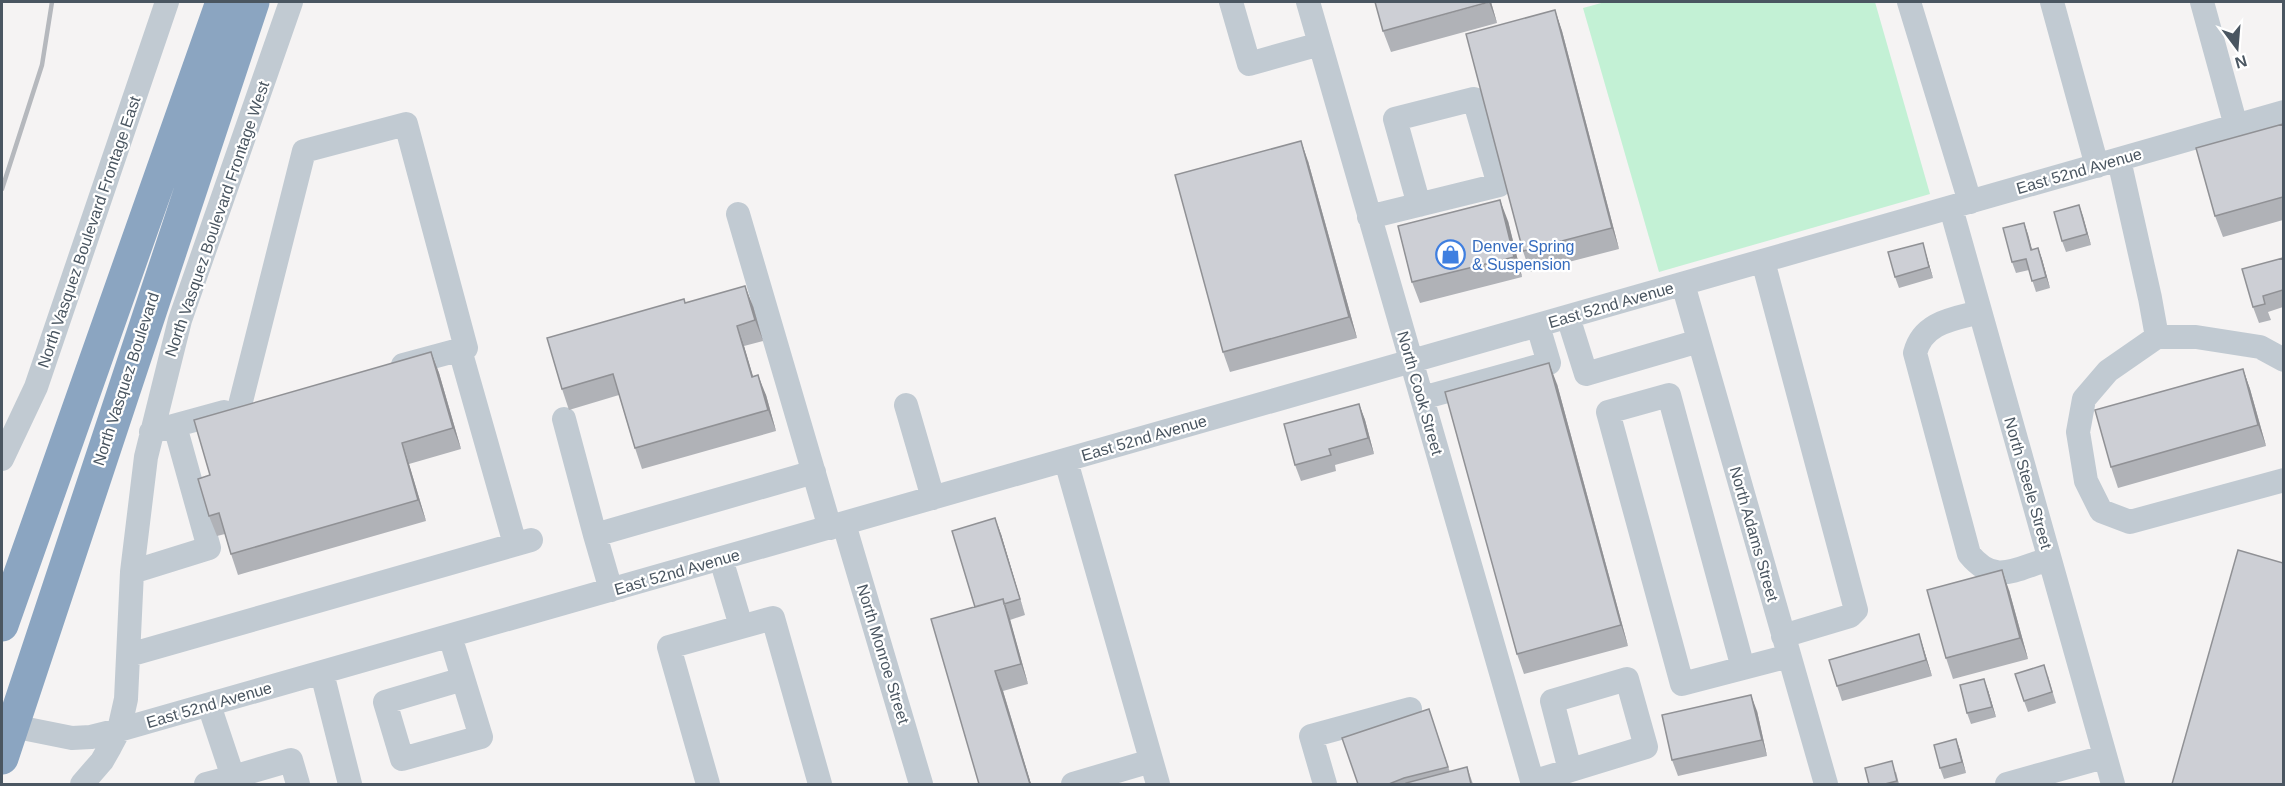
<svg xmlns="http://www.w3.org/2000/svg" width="2285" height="786" font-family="Arial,sans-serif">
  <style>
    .green { fill: #c3f1d5 }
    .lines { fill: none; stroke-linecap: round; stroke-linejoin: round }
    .minor { stroke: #c1cad2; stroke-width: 24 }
    .highway { stroke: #8ba5c1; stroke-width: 33 }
    .rail { stroke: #b5b8bd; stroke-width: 4.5 }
    .wall { fill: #b0b2b7 }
    .shaded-wall { fill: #909195 }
    .building { fill: #cdcfd5; stroke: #909195; stroke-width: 1.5 }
    .labels { text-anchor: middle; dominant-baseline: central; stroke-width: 4.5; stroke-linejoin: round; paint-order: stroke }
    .street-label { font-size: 16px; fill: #4a5661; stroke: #fff }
    .shop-label { font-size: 16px; fill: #366cbe; stroke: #fff; text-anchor: start }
  </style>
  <rect width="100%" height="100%" fill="#f5f3f3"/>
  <path class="green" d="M1605,2H1875L1930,194L1659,272L1583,8Z"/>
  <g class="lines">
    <path class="minor" d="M1231,2L1249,64L1320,44
      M1308,2L1533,784
      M1909,2L1970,202
      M2052,2L2097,166
      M2202,2L2236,126
      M2119,160L2150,298L2157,337
      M1951,208L2113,784
      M738,214L830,528
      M1369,217L1499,185L1474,99L1395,119L1419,205
      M1763,261L1856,610L1850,616L1783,636
      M1683,284L1826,784
      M1980,312C1953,319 1923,322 1915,353L1969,554C1995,586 2015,569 2049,559
      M1568,317L1586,374L1699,341
      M460,350L515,544
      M2284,360L2260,347L2196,337H2157L2108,371L2084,399L2078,432L2086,481L2101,511L2130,522L2284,480
      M1422,398L1549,363L1538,326
      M906,405L933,498
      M239,409L304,151L406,124L466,348L403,365
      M564,419L595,535L814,472
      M151,432L224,412
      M2,459L36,387L167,2
      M1066,461L1158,784
      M844,524L921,784
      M595,535L611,590
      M721,559L741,626
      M132,572L209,548L175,426
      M450,636L481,737L402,759L385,702L463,679
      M129,655L531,540
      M1743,668L1669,395L1608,412L1682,684L1789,656
      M322,673L350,784
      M2,724L72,738L91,737L119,730L2284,112
      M233,777L291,760L298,784
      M1532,782L1646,747L1627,679L1552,701L1570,770
      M82,784L102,761L110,747L119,730L126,699L132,572L146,457L180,320L291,2
      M206,784L233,777L209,705
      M708,784L669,647L773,618L820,784
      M1073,784L1151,761
      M1325,784L1311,736L1410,709
      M2007,784L2104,757"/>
    <path class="highway" d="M2,625L222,2
      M2,758L253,2"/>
    <path class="rail" d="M2,189L42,65L52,2"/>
  </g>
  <path class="wall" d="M1491,2L1497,23L1391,52L1383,31Z
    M1555,10L1562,31L1619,249L1530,272L1523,251Z
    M2283,124V220L2223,237L2215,216Z
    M1308,161L1357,338L1230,372L1223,352Z
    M2079,205L2091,245L2066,252L2062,241Z
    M1508,221L1522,277L1420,303L1412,282Z
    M2024,223L2032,250L2038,248L2042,259L2050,288L2036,292L2029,270L2016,273L2012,262Z
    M1926,254L1933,278L1899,288L1895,277Z
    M2283,258V307L2268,312L2271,320L2259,323L2253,307Z
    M685,303L753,306L763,341L744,346L753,376L766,395L776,431L642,469L635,448L619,395L569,410L562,389Z
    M431,352L439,373L461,449L409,464L426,521L238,575L231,554L225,534L217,536L209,516L210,475Z
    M2243,369L2250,389L2266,446L2118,488L2111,467Z
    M1557,384L1628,646L1524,674L1517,654Z
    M1359,404L1365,420L1374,454L1335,465L1336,471L1301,481L1295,465Z
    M1001,534L1025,615L1010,620L1028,684L1003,691L1031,784H979L975,607Z
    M2009,590L2028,659L1953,679L1946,658Z
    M1919,634L1932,676L1842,701L1837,686Z
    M2048,676L2056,703L2028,712L2024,701Z
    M1988,690L1996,717L1971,724L1967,713Z
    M1429,709L1450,772L1467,767L1473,784H1358Z
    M1757,711L1767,756L1678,776L1672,760Z
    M1956,739L1966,773L1944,779L1940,768Z
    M1896,772L1899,784H1869Z"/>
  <path class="shaded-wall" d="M1489,2H1491L1497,23Z
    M1555,10L1562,31L1619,249L1612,228Z
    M1301,141L1308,161L1357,338L1349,317Z
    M1500,200L1508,221L1522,277L1514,257Z
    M2079,205L2083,216L2091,245L2087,234Z
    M2024,223L2028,234L2035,261L2031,250Z
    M1923,243L1926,254L1933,278L1929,267Z
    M2038,248L2042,259L2050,288L2046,277Z
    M745,286L753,306L763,341L755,320Z
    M737,326L744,346L759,397L752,377Z
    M431,352L439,373L461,449L453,428Z
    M1549,363L1557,384L1628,646L1621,625Z
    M2243,369L2250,389L2266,446L2258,425Z
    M758,375L766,395L776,431L768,410Z
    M1359,404L1365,420L1374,454L1368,438Z
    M402,443L409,464L426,521L418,500Z
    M995,518L1001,534L1025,615L1020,599Z
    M2002,570L2009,590L2028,659L2020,638Z
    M1003,599L1010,619L1028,684L1021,664Z
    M1919,634L1924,650L1932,676L1926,660Z
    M995,671L1003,691L1031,784H1030Z
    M1984,679L1988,690L1996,717L1992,707Z
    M1751,695L1757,711L1767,756L1762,740Z
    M1956,739L1960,750L1966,773L1962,762Z"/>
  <path class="building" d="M1375,2H1489L1383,31Z
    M1555,10L1612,228L1523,251L1466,34Z
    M2283,124V197L2215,216L2196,148Z
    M1301,141L1349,317L1223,352L1175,175Z
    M1500,200L1514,257L1412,282L1398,226Z
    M2079,205L2087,234L2062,241L2054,212Z
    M2024,223L2031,250L2038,248L2046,277L2032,281L2026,259L2012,262L2003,228Z
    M1923,243L1929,267L1895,277L1888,252Z
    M2283,258V290L2263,296L2265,304L2253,307L2242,269Z
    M745,286L755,320L737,326L752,377L758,375L768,410L635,448L613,374L562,389L547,338L684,299L685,303Z
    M431,352L453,428L402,443L418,500L231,554L219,513L209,516L198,479L210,475L194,420Z
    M1549,363L1621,625L1517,654L1445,392Z
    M2243,369L2258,425L2111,467L2095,410Z
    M1359,404L1368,438L1329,449L1331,455L1295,465L1284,424Z
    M995,518L1020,599L1004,604L1003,599L975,607L952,531Z
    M2238,550L2283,563V784H2172Z
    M2002,570L2020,638L1946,658L1927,590Z
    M1003,599L1021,664L995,671L1030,784H979L931,619Z
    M1919,634L1926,660L1837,686L1829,660Z
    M2044,665L2052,692L2024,701L2015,674Z
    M1984,679L1992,707L1967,713L1960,685Z
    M1751,695L1762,740L1672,760L1662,715Z
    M1429,709L1448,767L1404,778L1389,784H1358L1342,738Z
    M1956,739L1962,762L1940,768L1934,745Z
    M1892,761L1897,781L1885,784H1869L1865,768Z
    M1467,767L1471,784H1406V783Z"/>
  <defs>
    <symbol id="shop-ring" viewBox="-11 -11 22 22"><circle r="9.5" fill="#fff" stroke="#3f7fe0" stroke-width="1.5"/><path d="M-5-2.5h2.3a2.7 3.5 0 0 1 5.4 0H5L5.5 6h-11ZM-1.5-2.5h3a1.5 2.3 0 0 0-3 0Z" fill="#3f7fe0"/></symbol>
  </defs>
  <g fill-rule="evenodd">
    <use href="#shop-ring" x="1434" y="238" width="33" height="33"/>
  </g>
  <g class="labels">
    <g class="street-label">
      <text transform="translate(2079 171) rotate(-16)">East 52nd Avenue</text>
      <text transform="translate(217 219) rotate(-71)">North Vasquez Boulevard Frontage West</text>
      <text transform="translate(89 232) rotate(-71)">North Vasquez Boulevard Frontage East</text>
      <text transform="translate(1611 305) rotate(-16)">East 52nd Avenue</text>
      <text transform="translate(126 379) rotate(-72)">North Vasquez Boulevard</text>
      <text transform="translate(1420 393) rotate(74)">North Cook Street</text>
      <text transform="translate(1144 438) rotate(-16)">East 52nd Avenue</text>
      <text transform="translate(2028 483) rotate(74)">North Steele Street</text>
      <text transform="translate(1754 534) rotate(74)">North Adams Street</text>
      <text transform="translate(677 572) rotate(-16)">East 52nd Avenue</text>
      <text transform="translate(883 654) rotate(73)">North Monroe Street</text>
      <text transform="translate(209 705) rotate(-16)">East 52nd Avenue</text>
    </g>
    <g class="shop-label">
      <text x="1472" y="246">Denver Spring<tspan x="1472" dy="18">&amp; Suspension</tspan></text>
    </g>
  </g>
  <rect width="2285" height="786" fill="none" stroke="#4a5661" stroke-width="6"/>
  <g transform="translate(2237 48) rotate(164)" stroke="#ffffff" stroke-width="4.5" paint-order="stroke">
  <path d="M0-4.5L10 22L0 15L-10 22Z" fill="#4a5661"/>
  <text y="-9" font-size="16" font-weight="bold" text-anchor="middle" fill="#4a5661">N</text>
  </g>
</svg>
